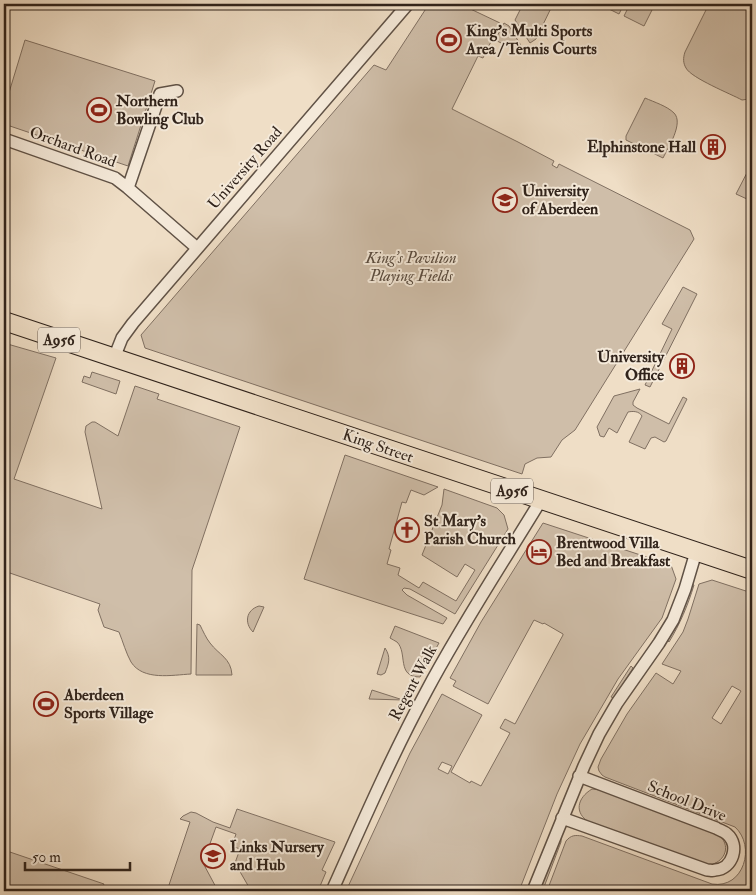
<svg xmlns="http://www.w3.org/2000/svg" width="756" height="895" font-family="'IM FELL Double Pica',serif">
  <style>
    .green { fill: #cfbea9; stroke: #807062; fill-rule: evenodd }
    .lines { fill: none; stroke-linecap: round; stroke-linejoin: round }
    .minor-casing { stroke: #605246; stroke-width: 14 }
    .primary-casing { stroke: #30231b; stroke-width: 20 }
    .minor { stroke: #f5eada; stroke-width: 11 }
    .primary { stroke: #efdec6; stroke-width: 18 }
    .labels { text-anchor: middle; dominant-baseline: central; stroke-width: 4; stroke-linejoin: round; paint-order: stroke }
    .shield { fill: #f5eada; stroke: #6b5f54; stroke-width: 1 }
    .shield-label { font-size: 15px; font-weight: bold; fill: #30231b }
    .poi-label { font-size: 16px; font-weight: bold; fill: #30231b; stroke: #f5eada; text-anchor: start }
    .street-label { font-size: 16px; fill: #30231b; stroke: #f5eada }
    .park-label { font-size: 16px; font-style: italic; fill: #584a3e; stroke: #f5eada }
  </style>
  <rect width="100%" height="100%" fill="#efdec6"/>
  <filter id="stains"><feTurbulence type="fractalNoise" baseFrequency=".004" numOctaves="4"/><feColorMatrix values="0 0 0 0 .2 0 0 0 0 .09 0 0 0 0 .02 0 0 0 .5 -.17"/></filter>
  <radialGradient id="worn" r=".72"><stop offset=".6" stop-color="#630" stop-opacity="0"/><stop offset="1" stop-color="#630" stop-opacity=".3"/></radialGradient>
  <path class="green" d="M429,4H460L500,23L483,58L478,56L452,109L518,142L554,161L552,165L557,168L559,164L690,230L694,239L575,430L562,440L551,457L537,458L525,464L522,474L145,348L141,335L374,65L386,70Z
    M523,4H553L536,39L530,43L515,20Z
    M599,4H624L619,14Z
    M630,4H655L644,26L624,16Z
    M709,4H752V94L749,99L742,100C731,94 691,78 686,68C683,63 683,58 685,52Z
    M504,23L509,26L525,52L524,54L495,40Z
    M25,40L155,81L128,166L4,124V109Z
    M645,98C654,102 667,106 674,113C684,123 668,148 663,158L626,140V136Z
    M752,163V189L747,199L736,194Z
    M683,287L697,294L650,387L645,385L672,329L662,324Z
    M4,343L56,358L14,479L102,509L85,432L86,426L92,422H95L118,436L135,386L159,394L157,399L240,427L192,570L191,674C172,675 143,681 131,662C126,653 123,642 119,632L104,627L98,610L100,604L4,571Z
    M92,372L120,381L116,394L82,382L84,376L90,378Z
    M640,389L633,402V405L637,408L669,424L683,397L687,399L666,441L664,442L655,437L651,438L645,449L629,442L642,416C639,411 633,411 628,412L617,433L609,428L604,437L600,436L597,427L614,396Z
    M345,455L438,487L424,495L411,490L406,503L402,502L389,549L391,550L387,564L400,568L398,575L419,588L423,582L456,601L475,570L465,564L457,577L422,555L442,505L444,489L497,508L504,515L508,529L455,614L410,589L404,588L402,590L407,595L447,618L443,624L304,579Z
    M543,523L671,565L676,579L662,618L618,679L580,744L557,794L519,891H346L410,753L442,694L482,715L451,772L470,783L471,781L481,786L510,733L500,728L505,719L515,724L563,635V634L544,623L543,624L534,620L488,704L453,686L456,681L450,678L481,622ZM442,762L452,766L448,774L438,769Z
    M712,580L752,593V891H547L566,841C571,835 575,835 582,836L712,884C744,889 756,846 735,827L605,777L602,775L599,771L598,767L601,759L627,714L656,673L673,684L681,671L662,664L683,632L688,619L699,584ZM732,686L741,691L721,724L712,718Z
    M692,584L694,585C688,605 680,624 669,642L667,640L676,625Z
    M259,606L264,607L253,632C244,623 246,610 259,606Z
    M197,624L200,625C203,631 206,638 210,643C219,655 231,658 232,675H196Z
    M395,626L439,643L420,677C396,677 408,653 397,642C395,641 392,639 390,638Z
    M385,648C391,657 389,663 385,673L381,675L377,674Z
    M631,666L633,668L614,698L611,697Z
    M372,690L403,700L369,699Z
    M592,789L601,790L713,832C715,834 718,834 720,836C732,848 723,863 709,865L589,822C574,813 577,798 592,789Z
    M237,809L335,842L322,870L326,872L318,891H249L250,889L235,863L240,849L232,846L236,834L216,827L203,863L218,891H167L190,822L180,819L183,816L191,812L196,813L213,822L230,828Z
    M560,837L561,838V842L544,887L541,886Z
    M4,850L104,884L101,891H4Z"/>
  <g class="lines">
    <defs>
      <path id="minor" d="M4,139L115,178L128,188L197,248
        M128,188L160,94L177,91
        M114,358L122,338L133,323L408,4
        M562,818L707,870C710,870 713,871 715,870C733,869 740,845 727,834C724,831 719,830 716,828L579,776
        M332,891C362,824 391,757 426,692C461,626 502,564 541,500
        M533,891L584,766L599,734L617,703L659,643L673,620L685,589L696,552"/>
      <path id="primary" d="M4,321L752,570"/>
    </defs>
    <use href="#minor" class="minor-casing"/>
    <use href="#primary" class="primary-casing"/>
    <use href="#minor" class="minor"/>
    <use href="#primary" class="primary"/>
  </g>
  <defs>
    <symbol id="stadium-ring" viewBox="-11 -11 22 22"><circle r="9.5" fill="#f5eada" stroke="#8f2418" stroke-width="1.5"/><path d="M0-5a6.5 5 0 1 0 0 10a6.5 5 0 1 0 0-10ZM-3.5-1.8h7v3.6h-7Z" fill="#8f2418"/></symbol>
    <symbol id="building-ring" viewBox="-11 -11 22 22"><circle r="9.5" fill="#f5eada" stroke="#8f2418" stroke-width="1.5"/><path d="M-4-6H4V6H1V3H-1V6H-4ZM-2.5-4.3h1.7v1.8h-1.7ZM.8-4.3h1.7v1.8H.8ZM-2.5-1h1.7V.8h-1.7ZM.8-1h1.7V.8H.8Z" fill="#8f2418"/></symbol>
    <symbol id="university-ring" viewBox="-11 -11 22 22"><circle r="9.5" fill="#f5eada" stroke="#8f2418" stroke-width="1.5"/><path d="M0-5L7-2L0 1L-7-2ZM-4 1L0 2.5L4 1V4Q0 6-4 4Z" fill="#8f2418"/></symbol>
    <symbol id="church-ring" viewBox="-11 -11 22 22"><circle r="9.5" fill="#f5eada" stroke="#8f2418" stroke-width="1.5"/><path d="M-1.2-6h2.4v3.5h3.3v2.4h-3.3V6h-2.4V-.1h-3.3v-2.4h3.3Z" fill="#8f2418"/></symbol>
    <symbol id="hotel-ring" viewBox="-11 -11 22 22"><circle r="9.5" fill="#f5eada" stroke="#8f2418" stroke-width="1.5"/><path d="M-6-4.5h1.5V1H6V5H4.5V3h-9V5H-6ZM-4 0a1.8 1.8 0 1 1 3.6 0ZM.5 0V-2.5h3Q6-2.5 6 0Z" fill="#8f2418"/></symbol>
    <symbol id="school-ring" viewBox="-11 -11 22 22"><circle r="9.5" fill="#f5eada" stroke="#8f2418" stroke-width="1.5"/><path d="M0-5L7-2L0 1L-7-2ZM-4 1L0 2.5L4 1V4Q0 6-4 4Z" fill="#8f2418"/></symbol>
  </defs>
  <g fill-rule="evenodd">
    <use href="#stadium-ring" x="435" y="26" width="28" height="28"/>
    <use href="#stadium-ring" x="85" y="96" width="28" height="28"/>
    <use href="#building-ring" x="699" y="133" width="28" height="28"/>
    <use href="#university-ring" x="491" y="186" width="28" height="28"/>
    <use href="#building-ring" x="668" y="352" width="28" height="28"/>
    <use href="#church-ring" x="393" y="516" width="28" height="28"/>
    <use href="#hotel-ring" x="525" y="538" width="28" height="28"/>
    <use href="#stadium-ring" x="32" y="690" width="28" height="28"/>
    <use href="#school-ring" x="199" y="842" width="28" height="28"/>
  </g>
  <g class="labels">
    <g class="shield">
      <rect x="38" y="327.5" width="42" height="25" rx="4"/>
      <rect x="491" y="478.5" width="42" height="25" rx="4"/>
    </g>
    <g class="shield-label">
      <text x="59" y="340">A956</text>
      <text x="512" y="491">A956</text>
    </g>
    <g class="poi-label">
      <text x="466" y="31">King's Multi Sports<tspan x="466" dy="18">Area / Tennis Courts</tspan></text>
      <text x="116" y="101">Northern<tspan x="116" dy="18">Bowling Club</tspan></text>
      <text x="696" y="147" text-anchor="end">Elphinstone Hall</text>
      <text x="522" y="191">University<tspan x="522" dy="18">of Aberdeen</tspan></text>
      <text x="664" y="357" text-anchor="end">University<tspan x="664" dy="18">Office</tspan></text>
      <text x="424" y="521">St Mary's<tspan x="424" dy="18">Parish Church</tspan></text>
      <text x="556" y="543">Brentwood Villa<tspan x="556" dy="18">Bed and Breakfast</tspan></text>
      <text x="64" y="695">Aberdeen<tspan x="64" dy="18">Sports Village</tspan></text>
      <text x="230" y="847">Links Nursery<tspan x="230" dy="18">and Hub</tspan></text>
    </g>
    <g class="street-label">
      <text transform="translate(73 147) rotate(20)">Orchard Road</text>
      <text transform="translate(245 168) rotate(-49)">University Road</text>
      <text transform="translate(378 446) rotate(19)">King Street</text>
      <text transform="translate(413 683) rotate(-62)">Regent Walk</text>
      <text transform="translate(687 801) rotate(22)">School Drive</text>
    </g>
    <g class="park-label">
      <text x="411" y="258">King's Pavilion<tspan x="411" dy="18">Playing Fields</tspan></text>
    </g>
  </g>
  <rect width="756" height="895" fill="none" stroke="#efdec6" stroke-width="20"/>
  <rect x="5" y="5" width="746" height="885" fill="none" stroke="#30231b" stroke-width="2.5"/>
  <rect x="10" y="10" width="736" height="875" fill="none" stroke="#30231b"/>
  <path d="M25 862v8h105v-8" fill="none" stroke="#30231b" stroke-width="2.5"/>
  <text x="32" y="862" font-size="15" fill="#30231b" stroke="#f5eada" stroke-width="4" paint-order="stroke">50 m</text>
  <rect width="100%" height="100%" filter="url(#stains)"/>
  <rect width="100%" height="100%" fill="url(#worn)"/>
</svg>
